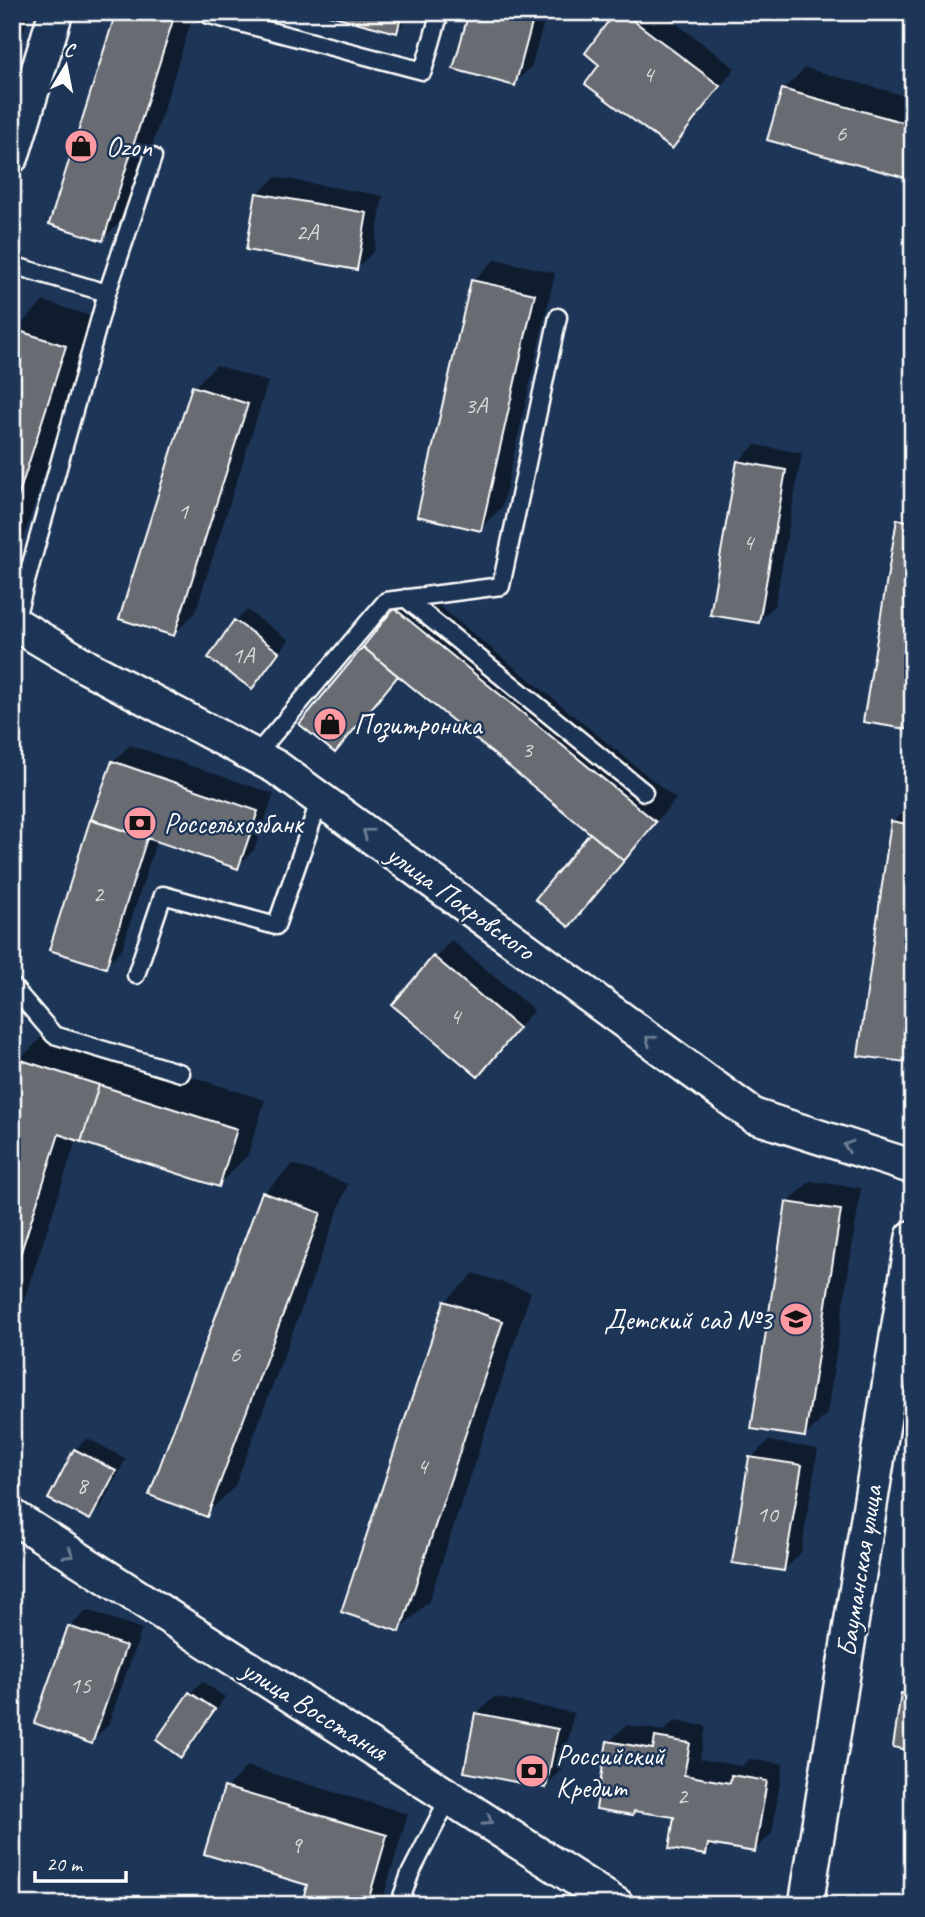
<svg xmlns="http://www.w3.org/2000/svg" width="925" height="1917" font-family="Caveat,sans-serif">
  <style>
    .shadow { fill: #0007 }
    .building { fill: #676c72; stroke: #fff; stroke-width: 2 }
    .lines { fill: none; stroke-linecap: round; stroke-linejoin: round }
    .service-casing { stroke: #fff; stroke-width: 21 }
    .minor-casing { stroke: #fff; stroke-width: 38 }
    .service { stroke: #1d3557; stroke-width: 16 }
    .minor { stroke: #1d3557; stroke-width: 33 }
    .oneway { stroke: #6c7c92 }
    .labels { text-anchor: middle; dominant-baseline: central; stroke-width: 5; stroke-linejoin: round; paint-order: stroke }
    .number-label { font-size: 24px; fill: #d9dadc }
    .poi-label { font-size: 28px; fill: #fff; stroke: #1d3557; text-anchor: start }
    .street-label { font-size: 28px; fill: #fff; stroke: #1d3557 }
  </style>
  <rect width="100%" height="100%" fill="#1d3557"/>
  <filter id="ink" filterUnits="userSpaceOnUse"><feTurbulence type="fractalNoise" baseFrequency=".0143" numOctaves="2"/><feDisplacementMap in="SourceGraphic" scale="14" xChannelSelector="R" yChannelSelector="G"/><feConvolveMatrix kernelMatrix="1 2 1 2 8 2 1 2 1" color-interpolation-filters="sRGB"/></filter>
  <g filter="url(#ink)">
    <path class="shadow" d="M12,12H30L12,66Z
      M118,12H194L132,210L103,239Z
      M325,12H415L396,31Z
      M471,12H547L531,67L514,84Z
      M618,12H661L735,68L688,130L671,147L602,64Z
      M805,68L913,98V178L783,90Z
      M275,177L383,196L374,251L357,268L258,194Z
      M495,259L555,273L502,507L480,529L473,281Z
      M44,301L94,317L20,550L12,557V337L15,330Z
      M216,365L268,382L195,613L174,634L194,387Z
      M755,445L802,453L775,605L759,621L738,462Z
      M913,506V727L912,728L898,520Z
      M417,588L676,799L569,925L592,833L400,675L352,734L335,751L302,724L395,610Z
      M247,610L289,640L263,676L252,687L236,621Z
      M130,745L274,794L254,850L237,867L157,839L122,949L105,966L92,821L95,818L113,761Z
      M913,802V1053L905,1061L893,822Z
      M451,940L534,1010L477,1075L395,1005Z
      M48,1031L265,1100L248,1155L218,1185L77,1138L16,1325L12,1329V1082L19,1060Z
      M293,1164L348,1184L235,1486L206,1515L151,1494L264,1193Z
      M810,1181L861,1188L827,1414L805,1436L788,1203Z
      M474,1273L531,1292L429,1601L400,1630L445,1302Z
      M87,1438L126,1459L101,1507L89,1518L75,1450Z
      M768,1441L818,1449L801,1553L784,1570L751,1458Z
      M87,1610L142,1629L108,1725L91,1742L36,1722L70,1627Z
      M202,1681L225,1697L193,1744L181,1755L158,1740L191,1693Z
      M913,1684V1749L903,1694Z
      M494,1697L574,1713L562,1769L546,1786L477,1714Z
      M674,1721L706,1726L700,1759L742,1766L749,1759L783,1764L772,1833L755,1850L716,1843L706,1853L676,1816L637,1809L633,1813L609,1742L626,1725L664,1731Z
      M247,1766L408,1814L381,1905H303L309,1883L226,1788Z"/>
    <path class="building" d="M116,12H159L174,17L103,241L49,224Z
      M318,12H402L397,33Z
      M469,12H535L515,86L453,69Z
      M615,12H622L720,86L672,149L585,84L599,65L585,53Z
      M782,89L913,125V180L767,140Z
      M256,193L367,213L357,270L246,250Z
      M471,280L535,294L481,531L417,516Z
      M13,329L66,346L12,516V332Z
      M192,386L248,404L174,636L119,619Z
      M737,461L786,470L759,623L710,615Z
      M897,519L913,522L912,730L863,722Z
      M394,608L656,822L624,861L363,647Z
      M234,620L279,652L252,689L208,658Z
      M363,647L398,676L335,753L299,724Z
      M112,761L258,811L238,869L91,819Z
      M90,820L147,838L106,968L49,950Z
      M891,821L913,825V1014L906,1062L858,1056Z
      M590,833L624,861L569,927L535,899Z
      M433,956L519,1028L478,1077L392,1005Z
      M18,1059L99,1085L81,1142L59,1134L12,1280V1076Z
      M99,1085L237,1129L219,1187L81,1142Z
      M262,1192L321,1213L207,1517L149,1495Z
      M786,1202L841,1210L805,1437L751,1429Z
      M444,1301L503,1321L400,1632L341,1612Z
      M74,1449L116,1471L90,1520L48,1499Z
      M749,1457L802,1465L784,1571L732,1563Z
      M68,1626L126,1646L92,1744L34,1723Z
      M189,1692L215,1709L181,1758L156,1740Z
      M901,1693L913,1695V1751L893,1747Z
      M475,1713L558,1729L546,1788L464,1772Z
      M655,1737L690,1743L684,1775L730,1783L731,1775L767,1781L755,1852L708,1844L706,1855L669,1849L674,1817L634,1811L633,1815L596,1809L607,1741L653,1749Z
      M224,1787L387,1835L367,1905H301L307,1885L204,1854Z"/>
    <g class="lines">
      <defs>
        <path id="service" d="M206,14L423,71L440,12
          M12,265L107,293
          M405,598L644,792
          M13,628L107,293L153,157
          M255,756L386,601L501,586L558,317
          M136,975L163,895L276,926L320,799
          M12,986L54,1035L181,1073
          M399,1905L410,1874L450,1796"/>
        <path id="minor" d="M12,156L56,12
          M12,622L87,667L276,767L754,1116L913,1167
          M12,1516L617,1905
          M806,1905L913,1237"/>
      </defs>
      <use href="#service" class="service-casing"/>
      <use href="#minor" class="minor-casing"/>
      <use href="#service" class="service"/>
      <use href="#minor" class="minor"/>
    </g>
    <defs><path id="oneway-chevron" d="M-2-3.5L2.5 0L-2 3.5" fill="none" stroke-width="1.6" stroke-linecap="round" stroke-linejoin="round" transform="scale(1.75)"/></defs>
    <g class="oneway">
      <use href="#oneway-chevron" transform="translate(367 833) rotate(-144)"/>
      <use href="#oneway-chevron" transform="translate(650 1040) rotate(-144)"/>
      <use href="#oneway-chevron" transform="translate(848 1146) rotate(-162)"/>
      <use href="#oneway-chevron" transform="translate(69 1554) rotate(33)"/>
      <use href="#oneway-chevron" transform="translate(488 1821) rotate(33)"/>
    </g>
  </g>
  <defs>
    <symbol id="shop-disc" viewBox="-11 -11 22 22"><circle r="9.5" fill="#ff9aa2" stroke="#1d3557"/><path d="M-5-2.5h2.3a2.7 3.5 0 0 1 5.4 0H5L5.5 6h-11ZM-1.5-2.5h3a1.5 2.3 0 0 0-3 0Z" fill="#111"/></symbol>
    <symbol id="bank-disc" viewBox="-11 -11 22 22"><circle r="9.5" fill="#ff9aa2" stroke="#1d3557"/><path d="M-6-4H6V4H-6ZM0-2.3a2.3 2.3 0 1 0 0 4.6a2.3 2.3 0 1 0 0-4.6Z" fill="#111"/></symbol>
    <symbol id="school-disc" viewBox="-11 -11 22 22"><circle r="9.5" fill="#ff9aa2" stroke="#1d3557"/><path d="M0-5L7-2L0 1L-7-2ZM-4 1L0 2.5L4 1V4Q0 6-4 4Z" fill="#111"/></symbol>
  </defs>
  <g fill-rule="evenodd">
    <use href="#shop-disc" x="62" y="127" width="38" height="38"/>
    <use href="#shop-disc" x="311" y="705" width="38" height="38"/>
    <use href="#bank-disc" x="121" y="804" width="38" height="38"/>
    <use href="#school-disc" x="777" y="1300" width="38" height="38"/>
    <use href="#bank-disc" x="513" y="1752" width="38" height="38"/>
  </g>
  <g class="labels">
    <g class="number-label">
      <text x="648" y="74">4</text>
      <text x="841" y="133">6</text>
      <text x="307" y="232">2А</text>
      <text x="476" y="405">3А</text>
      <text x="183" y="511">1</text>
      <text x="748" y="542">4</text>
      <text x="243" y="655">1А</text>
      <text x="527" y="749">3</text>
      <text x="98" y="894">2</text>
      <text x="455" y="1016">4</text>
      <text x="235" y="1354">6</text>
      <text x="422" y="1466">4</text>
      <text x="82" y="1485">8</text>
      <text x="767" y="1514">10</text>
      <text x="80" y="1685">15</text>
      <text x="682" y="1796">2</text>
      <text x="296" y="1845">9</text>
    </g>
    <g class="poi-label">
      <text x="106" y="146">Ozon</text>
      <text x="354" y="724">Позитроника</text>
      <text x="164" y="823">Россельхозбанк</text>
      <text x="772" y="1319" text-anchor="end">Детский сад №3</text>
      <text x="556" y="1755">Российский<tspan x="556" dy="32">Кредит</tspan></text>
    </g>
    <g class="street-label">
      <text transform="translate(461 902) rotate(36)">улица Покровского</text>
      <text transform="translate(859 1571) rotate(-81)">Бауманская улица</text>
      <text transform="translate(315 1710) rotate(32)">улица Восстания</text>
    </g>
  </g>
  <rect width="925" height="1917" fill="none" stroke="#1d3557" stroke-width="42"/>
  <rect x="21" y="21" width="883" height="1875" fill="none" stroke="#fff" stroke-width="2.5" filter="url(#ink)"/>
  <g transform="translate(66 66) rotate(10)" stroke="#1d3557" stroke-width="5" paint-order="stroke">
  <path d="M0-5L12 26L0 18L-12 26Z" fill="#ffffff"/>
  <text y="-10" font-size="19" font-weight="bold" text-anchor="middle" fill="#ffffff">С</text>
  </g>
  <path d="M35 1871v10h91v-10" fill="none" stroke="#ffffff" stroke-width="3.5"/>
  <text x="46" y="1871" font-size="21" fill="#ffffff" stroke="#1d3557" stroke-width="5" paint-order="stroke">20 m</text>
</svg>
